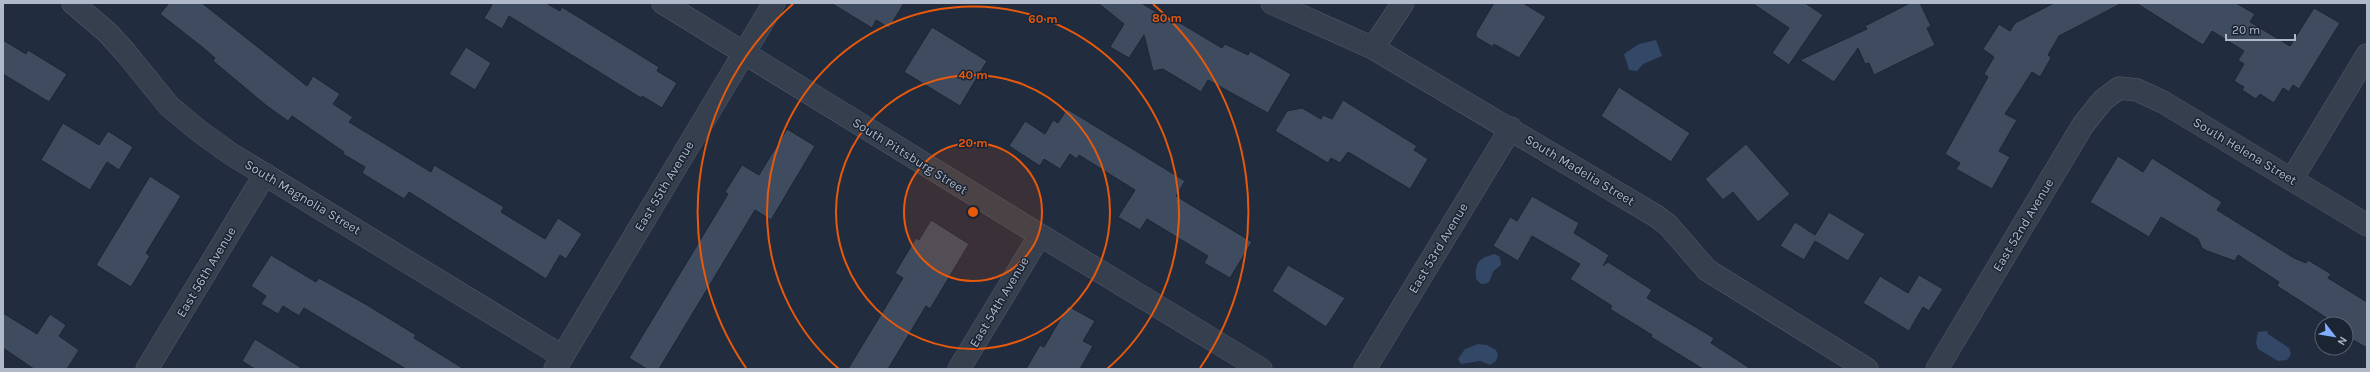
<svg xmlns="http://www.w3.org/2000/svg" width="2370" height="372" font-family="Karla,sans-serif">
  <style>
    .water { fill: #334766 }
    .building { fill: #3f4c60; stroke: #1c2635 }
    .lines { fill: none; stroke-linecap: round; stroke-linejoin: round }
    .minor-casing { stroke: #535c6c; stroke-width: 23 }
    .minor { stroke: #353f4e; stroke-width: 22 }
    .ring { fill: none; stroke: #e8590c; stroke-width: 2 }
    .labels { text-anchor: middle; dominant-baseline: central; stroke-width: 3; stroke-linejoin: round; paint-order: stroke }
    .street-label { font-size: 13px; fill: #b0b9c9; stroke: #1a2433 }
    .centre { fill: #e8590c; stroke: #1a2433; stroke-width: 2 }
    .ring-label { font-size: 12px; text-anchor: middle; font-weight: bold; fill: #e8590c; stroke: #1a2433; stroke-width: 3; stroke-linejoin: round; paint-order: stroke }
  </style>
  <rect width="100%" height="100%" fill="#212c3e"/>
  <path class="water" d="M1656,40L1662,56L1643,64L1637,71L1629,70L1624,54L1639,44Z
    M1495,254L1500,257L1501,265C1499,267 1495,269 1493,272C1490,278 1491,285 1481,284L1476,279C1475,263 1478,258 1495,254Z
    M2267,331L2268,334L2289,348L2291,354L2287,360L2278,361L2258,349L2256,343L2258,332Z
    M1478,344L1487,345L1496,350L1498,355L1496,361L1490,365L1480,361L1461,364L1458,359L1465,349Z"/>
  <path class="building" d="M169,3H202L307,86L313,76L340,94L333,104L353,117L349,122L431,172L434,165L504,207L501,212L545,239L558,218L582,234L566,259L560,255L546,279L409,192L404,199L362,173L365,167L343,154L344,152L292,116L288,121L267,106L213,61L215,58L201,46L160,14Z
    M488,3H546L560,11L562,7L659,67L657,71L677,83L662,108L642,96L641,98L509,16L502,29L484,18L492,5Z
    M831,3H904L889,28L876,20L872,28Z
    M1098,3H1141L1173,22L1175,20L1222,48L1225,44L1248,55L1250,51L1291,74L1268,113L1208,80L1201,92L1163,69L1153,71L1144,35L1129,58L1110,47L1124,24Z
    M1494,3H1523L1546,17L1519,58L1494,44L1493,47L1476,37V33Z
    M1752,3H1805L1823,15L1789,65L1772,53L1789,28Z
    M1910,3H1920L1931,26L1927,28L1935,45L1874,75L1869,63L1865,64L1858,48L1834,82L1800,60L1867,29L1865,26Z
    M2054,3H2122L2059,36L2048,55L2051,58L2040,77L2032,72L2005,114L2017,120L1999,151L2010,157L1992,189L1956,169L1960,163L1945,154L1988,77L1984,74L1994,57L1983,49L1999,24L2010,31L2015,23Z
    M2136,3H2236L2255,14L2250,22L2290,46L2314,8L2340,23L2299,89L2293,85L2289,92L2283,88L2274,103L2260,94L2256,99L2242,90L2244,87L2234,81L2244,64L2238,60L2244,51L2212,31L2203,45Z
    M932,27L987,61L960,106L904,72Z
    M3,40L26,54L28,50L67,74L49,102L3,74Z
    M466,47L491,63L475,90L449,74Z
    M1619,87L1690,133L1671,162L1601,116Z
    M1343,100L1417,146L1414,150L1428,159L1410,189L1348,152L1340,163L1331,158L1328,163L1275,131L1287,111L1302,108L1321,119L1323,115L1332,119Z
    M1067,109L1185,181L1176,196L1252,242L1230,278L1204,263L1208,256L1147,219L1140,230L1118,217L1135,190L1079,155L1077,159L1070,154L1060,169L1044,159L1040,166L1009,146L1025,121L1045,134L1053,120L1058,123Z
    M63,123L99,145L108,131L133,147L119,170L107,162L90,190L41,160Z
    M787,129L815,146L771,220L755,210L659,369H647L629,358L728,194L725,192L742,165L759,175Z
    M1746,144L1790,194L1758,222L1733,192L1723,200L1705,179Z
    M2118,156L2143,172L2152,158L2222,202L2217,210L2294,258L2306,263L2308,260L2331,274L2328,278L2367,302V348L2346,336V324H2336L2277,286L2279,282L2238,255L2235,261L2207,251L2202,248L2198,239L2161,217L2149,237L2090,202Z
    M150,176L181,196L146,253L150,256L131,287L96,265Z
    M1532,196L1579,223L1574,233L1609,255L1603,266L1608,262L1652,290L1647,298L1714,338L1711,343L1751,369H1703L1651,337L1652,335L1610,309L1612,306L1570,279L1580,264L1532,236L1518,261L1493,246L1510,217L1517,221Z
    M1829,212L1865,234L1848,261L1815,241L1804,260L1780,246L1795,222L1815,235Z
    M931,220L969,244L930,309L926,306L888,369H848L903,278L895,273L916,238L919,240Z
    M271,255L316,282L319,278L367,305L416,335L414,338L464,369H406L304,308L299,316L283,306L278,314L261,304L266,296L251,286Z
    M1288,265L1345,298L1326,327L1272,291Z
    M1919,275L1943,289L1929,311L1923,307L1909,331L1863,303L1880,276L1908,293Z
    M1068,306L1095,321L1083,341L1093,346L1080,369H1026L1040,345L1044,347Z
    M3,313L37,334L50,314L66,325L59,336L79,350L67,369H34L3,348Z
    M255,339L303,369H255L242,361Z"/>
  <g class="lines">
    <defs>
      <path id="minor" d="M73,3L108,33L126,53L169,106L199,131L231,154L562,356
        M663,3L1040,235L1261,369
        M1272,3L1373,48L1656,216L1668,225L1707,270L1867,369
        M1373,48L1403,3
        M2292,179L2367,55
        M147,369L265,174
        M555,369L774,3
        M959,369L1040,235
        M1365,369L1511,128
        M1937,369L2083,125L2103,100L2119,88L2137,90L2163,102L2367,225"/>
    </defs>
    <use href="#minor" class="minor-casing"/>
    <use href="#minor" class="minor"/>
  </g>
  <circle cx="973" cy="212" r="69" fill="#e8590c" fill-opacity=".12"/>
  <g class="ring">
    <circle cx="973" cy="212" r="69"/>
    <circle cx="973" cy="212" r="137"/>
    <path d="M839 369A206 206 0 1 1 1107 369"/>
    <path d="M746 368A275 275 0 0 1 793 4M1153 4A275 275 0 0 1 1200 368"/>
  </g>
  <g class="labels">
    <g class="street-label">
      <text transform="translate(2245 151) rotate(31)">South Helena Street</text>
      <text transform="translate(910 156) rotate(32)">South Pittsburg Street</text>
      <text transform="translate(1580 170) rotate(31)">South Madelia Street</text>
      <text transform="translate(664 186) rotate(-59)">East 55th Avenue</text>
      <text transform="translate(303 197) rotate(31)">South Magnolia Street</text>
      <text transform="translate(2023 225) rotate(-59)">East 52nd Avenue</text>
      <text transform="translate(1438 248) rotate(-59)">East 53rd Avenue</text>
      <text transform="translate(206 272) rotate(-59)">East 56th Avenue</text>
      <text transform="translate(999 302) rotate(-59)">East 54th Avenue</text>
    </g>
  </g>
  <circle cx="973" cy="212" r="6" class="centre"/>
  <g class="ring-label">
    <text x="1167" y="22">80 m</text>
    <text x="1043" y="23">60 m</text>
    <text x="973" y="79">40 m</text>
    <text x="973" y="147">20 m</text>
  </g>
  <rect width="2370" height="372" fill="none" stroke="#b0b9c9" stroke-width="8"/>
  <g transform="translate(2334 336) rotate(121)"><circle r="19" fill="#1a2433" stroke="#56606f"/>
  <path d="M0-3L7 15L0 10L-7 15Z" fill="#80adff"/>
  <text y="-6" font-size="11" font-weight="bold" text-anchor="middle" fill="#b0b9c9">N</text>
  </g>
  <path d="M2226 34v6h69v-6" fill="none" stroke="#b0b9c9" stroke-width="2"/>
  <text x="2232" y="34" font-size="12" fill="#b0b9c9" stroke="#1a2433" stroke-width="3" paint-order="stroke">20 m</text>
</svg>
